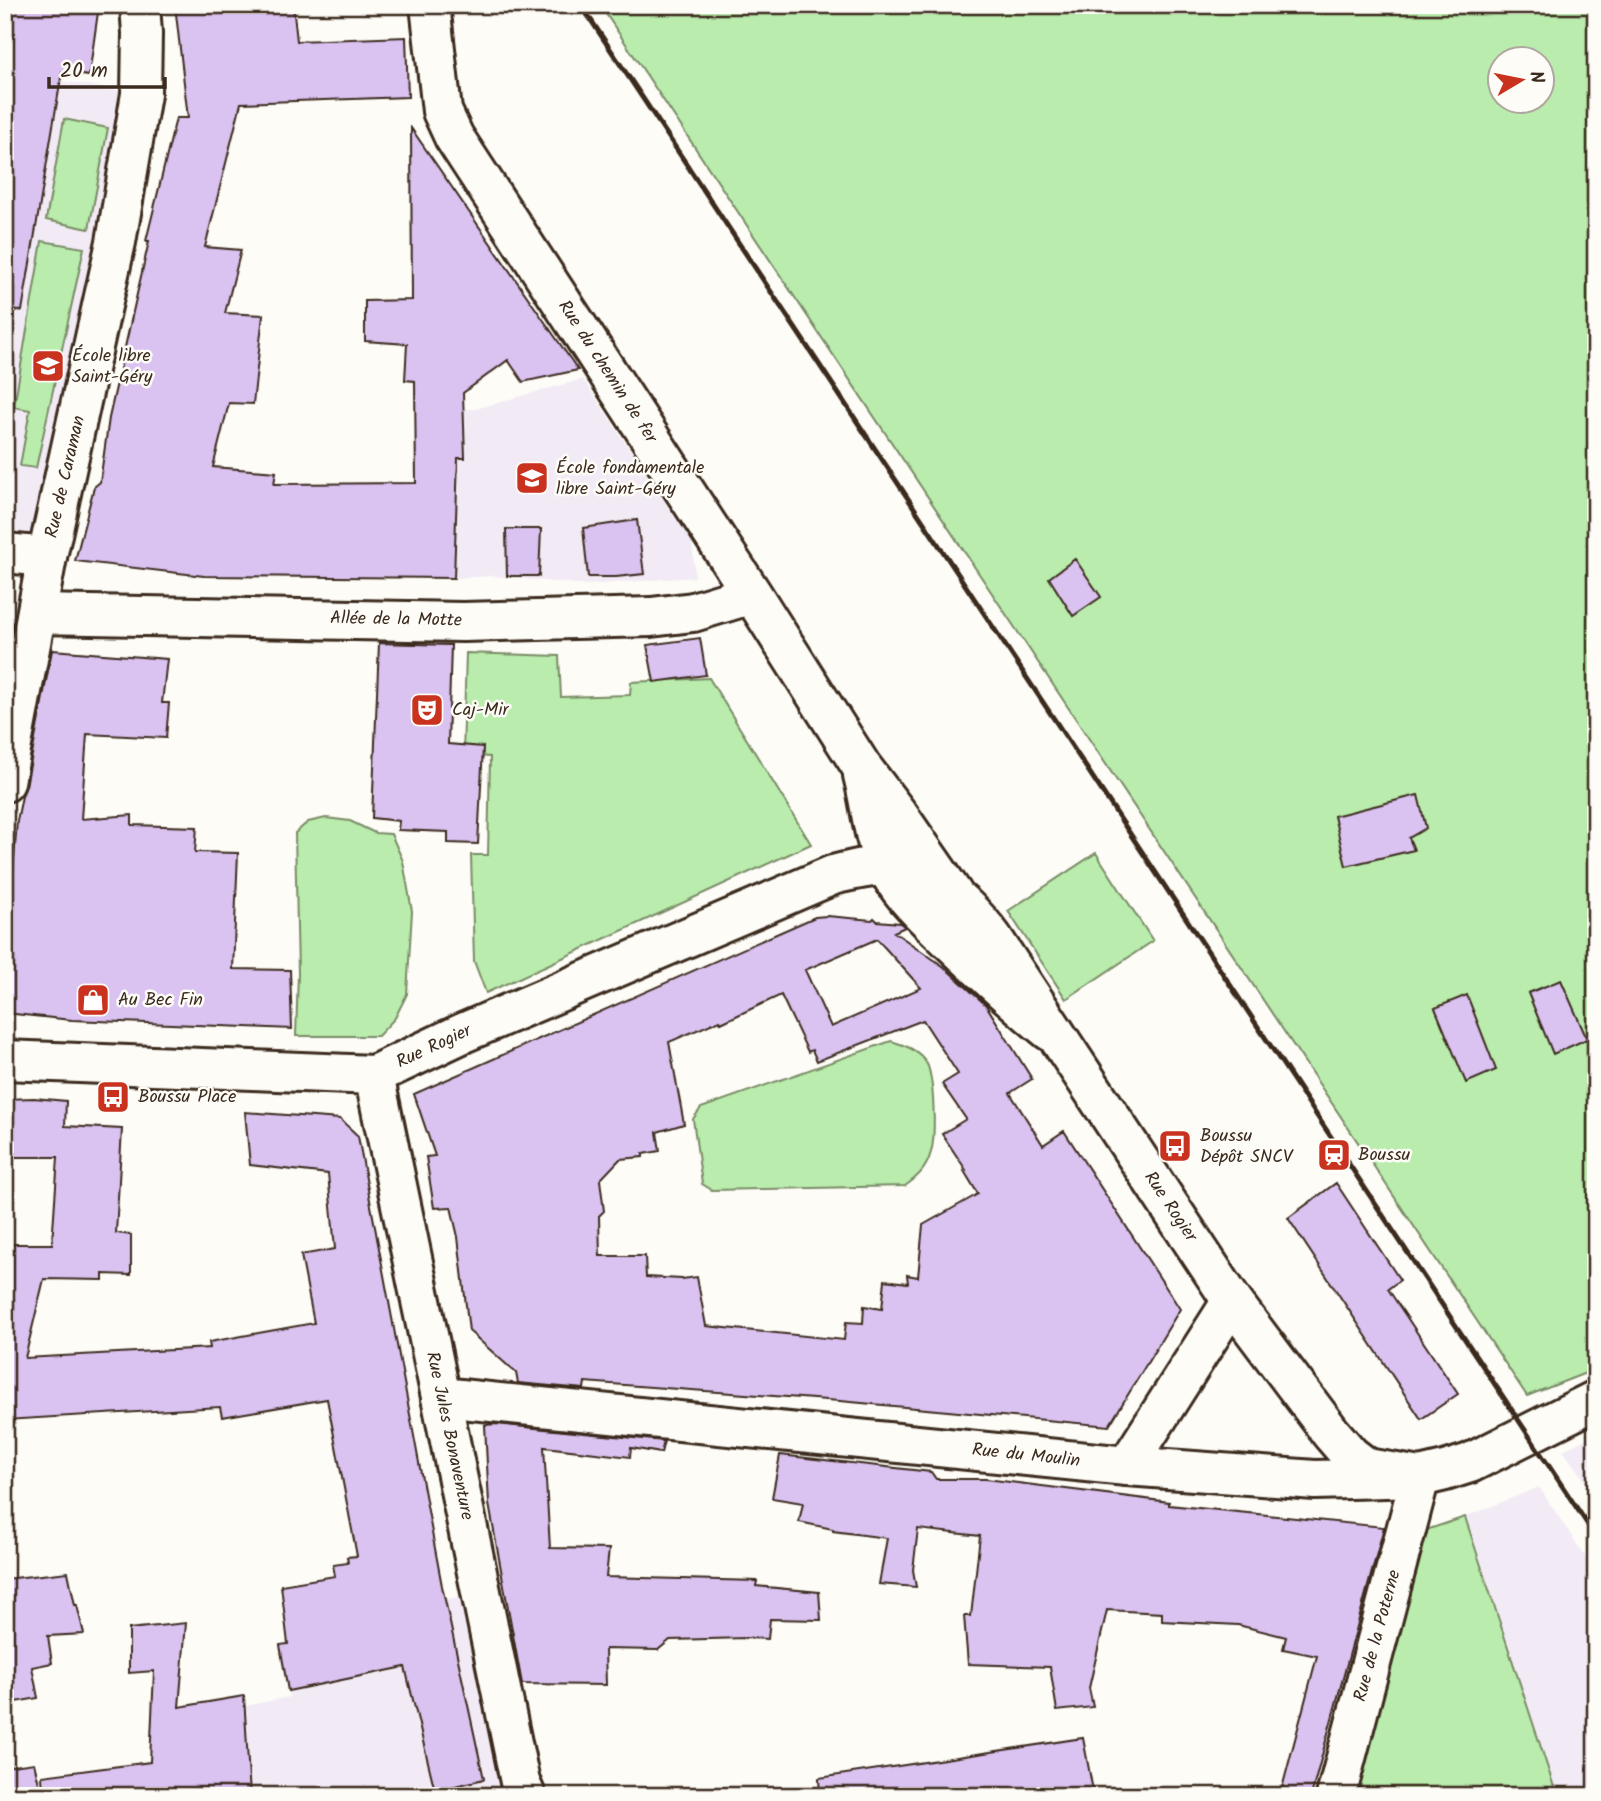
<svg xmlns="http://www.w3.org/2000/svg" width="1601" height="1801" font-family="Kalam,sans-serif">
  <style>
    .built { fill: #f2ebf5 }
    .green { fill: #b9ecad; stroke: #7a8b66; stroke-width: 2; fill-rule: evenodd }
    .building { fill: #dac2f1; stroke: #3b2a1e; stroke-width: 2; fill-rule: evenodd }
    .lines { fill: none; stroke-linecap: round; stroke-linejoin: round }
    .minor-casing { stroke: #3b2a1e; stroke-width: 44 }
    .tertiary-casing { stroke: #3b2a1e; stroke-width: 44 }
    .minor { stroke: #fdfcf7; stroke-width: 38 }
    .tertiary { stroke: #fdfcf7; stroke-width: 38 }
    .rail { stroke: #3b2a1e; stroke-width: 5 }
    .labels { text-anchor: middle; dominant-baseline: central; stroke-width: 5; stroke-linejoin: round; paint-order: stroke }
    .poi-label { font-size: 18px; fill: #3b2a1e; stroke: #fdfcf7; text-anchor: start }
    .street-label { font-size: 18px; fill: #3b2a1e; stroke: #fdfcf7 }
  </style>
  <rect width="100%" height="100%" fill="#fdfcf7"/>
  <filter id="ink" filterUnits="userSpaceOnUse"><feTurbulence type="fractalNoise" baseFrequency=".0143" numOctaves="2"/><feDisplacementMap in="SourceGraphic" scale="14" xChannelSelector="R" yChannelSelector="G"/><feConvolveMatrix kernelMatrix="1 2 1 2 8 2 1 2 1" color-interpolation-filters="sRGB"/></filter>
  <g filter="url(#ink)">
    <path class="built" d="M5,72L141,94L47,557L5,553Z
      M583,379L692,542L695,577L586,585L492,576L457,578L422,577L416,506V410L475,409Z
      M1596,1434V1497L1563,1450Z
      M1539,1487L1596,1573V1796H1557L1465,1517Z
      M481,1593L526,1796H189L187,1718L289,1697L280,1657L332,1644L326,1621Z"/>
    <path class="green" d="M600,5H1596V1369L1527,1396ZM1500,60H1542V102H1500Z
      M64,119L108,128L89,229L46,220Z
      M42,241L84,248L36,468L20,466L30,410L14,407Z
      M466,653L559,656L561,697L630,695L631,682L709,678L811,844L486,993L474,961L471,855H488L490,757L463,755Z
      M326,818L350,821L375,833L391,834L403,861L412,911L407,994L395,1018L378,1036H296L298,973L295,833L308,822Z
      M1096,853L1153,941L1066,999L1008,911Z
      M891,1041C904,1045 920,1050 927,1064C934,1079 936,1136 931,1152C927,1168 918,1177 905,1186L712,1190L702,1184L693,1119L701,1108Z
      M1465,1517L1557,1796H1348L1417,1533Z"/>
    <path class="building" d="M13,5H99L89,76L62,72L22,311L5,310V58Z
      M175,5H293L297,41L406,37L408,97L241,103L205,247L241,250L225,313L263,315L253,404L229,403L213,467L276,472L274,484L416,483L415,381L405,380L407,344L365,341V301L412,300L411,128L578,370L523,382L508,360L463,393L465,458H458L454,578L204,576L75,561L94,487L100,482L109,418L149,241H146L176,118H188Z
      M637,520L644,574L616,577H588L583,528Z
      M506,529H541L539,576H507Z
      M1075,559L1101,597L1073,616L1049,578Z
      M700,638L706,675L654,682L647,645Z
      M379,643L451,645L448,744L483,747L478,844L448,843V832L398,830L399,821L372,818Z
      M52,650L167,659L162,703H169L166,738L87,734L81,819L132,815V825L197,827L195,852L238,853L233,969L290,970L292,1029L72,1020L5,1013V976L17,821L22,796L26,786Z
      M1418,795L1426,828L1409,838L1414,850L1346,866L1334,816Z
      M827,916L872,920L874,918L877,921L900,923L905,927L894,932L943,966L986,1005L1032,1079L1010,1093L1043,1145L1064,1131L1180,1309L1109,1426L840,1401L585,1382L584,1389L518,1383L516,1373L469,1331L458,1237L451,1207L434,1208L426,1157L435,1156L414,1094L815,917ZM877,939L921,988L831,1027L805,970ZM781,995L808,1052L812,1050L817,1061L923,1020L958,1074L942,1084L966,1119L942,1134L966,1170L964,1171L978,1194L923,1225L918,1277L907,1275L908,1283L885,1280L882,1309L864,1306L863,1323L846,1322L844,1340L706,1326L697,1277L682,1279L646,1277L645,1256H600L599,1216L604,1211L600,1180L620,1159L643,1157V1154L660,1151L657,1132L684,1124L669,1042L720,1020L721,1023Z
      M1561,980L1587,1039L1553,1054L1528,993Z
      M1467,995L1496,1070L1466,1083L1435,1008Z
      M34,1098L66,1101L65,1126L122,1129L116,1233L131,1235V1275L103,1274V1280L44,1279L25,1358L210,1348L209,1342L314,1323L301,1255L335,1249L328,1174L250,1165L245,1112L340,1119L358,1136L442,1586L484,1779L435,1791L405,1667L288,1691L280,1645L288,1644L281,1585L335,1576L333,1565L348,1563L347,1557L357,1556L327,1399L222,1417L220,1407L5,1420V1244H52L58,1157H5V1099Z
      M1336,1183L1400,1280L1388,1289L1458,1394L1421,1419L1288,1218Z
      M496,1424L664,1441L661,1453L631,1448L630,1457L544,1447L550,1548L609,1549L606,1577L757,1581L756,1586L819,1592L821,1620L770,1619L768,1639L747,1638L670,1640L658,1650L605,1649L606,1685L522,1684L489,1504L485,1425Z
      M780,1455L931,1472L936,1479H986L1169,1502V1505L1384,1527L1311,1796H1280L1317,1656L1283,1649L1286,1637L1238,1625L1162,1621V1613L1107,1610L1089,1688L1093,1707L1057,1711L1050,1667L968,1664L964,1616H971L980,1536L918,1529L913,1570L916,1587L879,1584L887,1538L833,1531V1529L799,1522L803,1503L772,1498Z
      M68,1572L75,1605H77L84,1634L48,1636L52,1663L32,1667L38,1698L5,1704V1579Z
      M186,1623L179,1707L244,1696L250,1796H43L42,1776L150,1762L154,1671L129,1673V1629Z
      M1083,1738L1094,1796H1006L1005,1788L950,1796H820L819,1778Z
      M34,1763L42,1796H5V1767Z"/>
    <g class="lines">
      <defs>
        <path id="minor" d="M430,5L442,111L454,137L752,594L861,766L899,816L953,894
          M5,553L47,557
          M37,614L463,622L651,617L693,612L752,594
          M863,775C871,805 872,835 885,863C898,894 927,918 950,941C983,972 1015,1003 1050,1031
          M441,1397L520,1782L526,1796
          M1127,1466L1232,1301
          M1336,1796L1420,1477"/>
        <path id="tertiary" d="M5,782L47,557L116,242L141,94L142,33L140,5
          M5,1060L374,1075L463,1033L833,875C850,871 869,865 887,867C932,872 966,903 992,937L1232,1301L1331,1433L1350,1455L1367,1468L1420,1477
          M374,1075L441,1397L1127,1466L1315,1480L1420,1477L1445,1471L1470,1463L1596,1400"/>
      </defs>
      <use href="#minor" class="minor-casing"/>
      <use href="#tertiary" class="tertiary-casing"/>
      <use href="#minor" class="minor"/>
      <use href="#tertiary" class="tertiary"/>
      <path class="rail" d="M581,5L1596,1537"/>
    </g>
  </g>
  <defs>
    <symbol id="school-square" viewBox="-11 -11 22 22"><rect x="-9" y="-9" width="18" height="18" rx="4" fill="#c8321e" stroke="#fdfcf7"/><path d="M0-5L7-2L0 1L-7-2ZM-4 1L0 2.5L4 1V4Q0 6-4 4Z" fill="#fff"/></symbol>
    <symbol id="theatre-square" viewBox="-11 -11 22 22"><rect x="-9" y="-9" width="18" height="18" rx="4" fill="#c8321e" stroke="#fdfcf7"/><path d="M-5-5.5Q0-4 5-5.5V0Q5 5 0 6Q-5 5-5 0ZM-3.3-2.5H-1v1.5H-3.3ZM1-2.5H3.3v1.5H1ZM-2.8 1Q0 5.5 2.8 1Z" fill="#fff"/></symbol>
    <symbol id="shop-square" viewBox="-11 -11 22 22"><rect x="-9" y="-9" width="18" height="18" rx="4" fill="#c8321e" stroke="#fdfcf7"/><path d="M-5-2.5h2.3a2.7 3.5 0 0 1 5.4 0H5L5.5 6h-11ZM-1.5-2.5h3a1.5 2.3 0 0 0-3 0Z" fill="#fff"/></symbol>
    <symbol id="bus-square" viewBox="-11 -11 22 22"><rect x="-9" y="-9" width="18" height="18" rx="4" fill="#c8321e" stroke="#fdfcf7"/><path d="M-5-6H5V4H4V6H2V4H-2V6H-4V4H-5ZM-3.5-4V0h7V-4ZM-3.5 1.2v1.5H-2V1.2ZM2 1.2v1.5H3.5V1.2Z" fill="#fff"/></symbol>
    <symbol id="station-square" viewBox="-11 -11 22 22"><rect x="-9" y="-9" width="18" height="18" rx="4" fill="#c8321e" stroke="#fdfcf7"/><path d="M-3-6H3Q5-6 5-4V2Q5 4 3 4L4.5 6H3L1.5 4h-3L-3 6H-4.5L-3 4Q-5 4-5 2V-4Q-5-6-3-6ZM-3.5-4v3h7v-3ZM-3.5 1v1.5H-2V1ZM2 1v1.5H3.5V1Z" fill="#fff"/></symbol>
  </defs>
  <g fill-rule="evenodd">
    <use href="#school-square" x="29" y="347" width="38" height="38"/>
    <use href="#school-square" x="513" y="459" width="38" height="38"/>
    <use href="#theatre-square" x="408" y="691" width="38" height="38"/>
    <use href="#shop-square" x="74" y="981" width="38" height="38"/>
    <use href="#bus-square" x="94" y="1078" width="38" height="38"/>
    <use href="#bus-square" x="1156" y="1127" width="38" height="38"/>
    <use href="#station-square" x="1315" y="1136" width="38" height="38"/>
  </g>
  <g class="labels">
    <g class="poi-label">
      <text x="72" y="356">École libre<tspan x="72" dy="21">Saint-Géry</tspan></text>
      <text x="556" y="468">École fondamentale<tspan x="556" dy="21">libre Saint-Géry</tspan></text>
      <text x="452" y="710">Caj-Mir</text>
      <text x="118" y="1000">Au Bec Fin</text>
      <text x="138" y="1097">Boussu Place</text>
      <text x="1200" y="1136">Boussu<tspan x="1200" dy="21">Dépôt SNCV</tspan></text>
      <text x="1358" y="1155">Boussu</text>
    </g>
    <g class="street-label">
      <text transform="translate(607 372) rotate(57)">Rue du chemin de fer</text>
      <text transform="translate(66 477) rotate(-77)">Rue de Caraman</text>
      <text transform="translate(396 620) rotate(1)">Allée de la Motte</text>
      <text transform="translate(434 1047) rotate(-25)">Rue Rogier</text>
      <text transform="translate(1170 1207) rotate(56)">Rue Rogier</text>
      <text transform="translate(449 1436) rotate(78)">Rue Jules Bonaventure</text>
      <text transform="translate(1026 1456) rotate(6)">Rue du Moulin</text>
      <text transform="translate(1378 1636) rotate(-75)">Rue de la Poterne</text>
    </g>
  </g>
  <rect width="1601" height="1801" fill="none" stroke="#fdfcf7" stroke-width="28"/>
  <rect x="14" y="14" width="1573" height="1773" fill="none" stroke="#3b2a1e" stroke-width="2.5" filter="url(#ink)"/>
  <g transform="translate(1521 80) rotate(80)"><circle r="33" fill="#fdfcf7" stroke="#afa8a0" stroke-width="2"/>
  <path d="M0-5L12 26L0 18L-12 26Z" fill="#c8321e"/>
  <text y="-10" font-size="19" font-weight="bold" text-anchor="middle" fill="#3b2a1e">N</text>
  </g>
  <path d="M49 77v10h116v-10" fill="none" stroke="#3b2a1e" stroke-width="3.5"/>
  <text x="60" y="77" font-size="21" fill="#3b2a1e" stroke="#fdfcf7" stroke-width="5" paint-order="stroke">20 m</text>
</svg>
